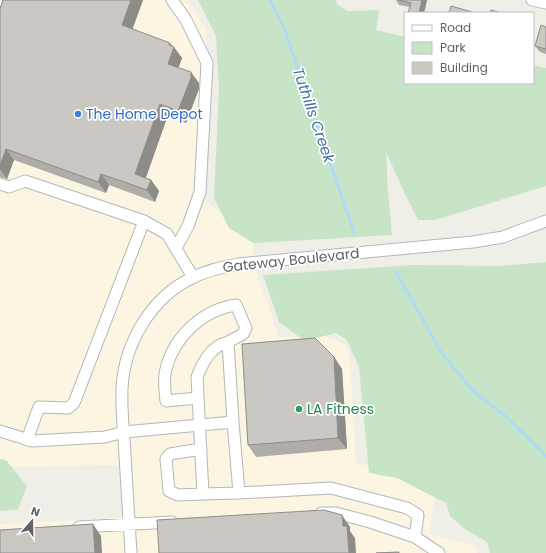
<svg xmlns="http://www.w3.org/2000/svg" width="546" height="553" font-family="Poppins,sans-serif">
  <style>
    .commercial { fill: #fbf5e1 }
    .green { fill: #c7e5c6 }
    .lines { fill: none; stroke-linecap: round; stroke-linejoin: round }
    .stream { stroke: #afdaf8; stroke-width: 3 }
    .minor-casing { stroke: #b4b7bb; stroke-width: 13 }
    .minor { stroke: #fff; stroke-width: 11 }
    .wall { fill: #afaca9 }
    .shaded-wall { fill: #8e8c89 }
    .building { fill: #cbc8c4; stroke: #8e8c89 }
    .shop-dot { fill: #3f7fe0; stroke: #fff; stroke-width: 1.5 }
    .leisure-dot { fill: #2e9e5b; stroke: #fff; stroke-width: 1.5 }
    .labels { text-anchor: middle; dominant-baseline: central; stroke-width: 3.5; stroke-linejoin: round; paint-order: stroke }
    .shop-label { font-size: 14px; fill: #366cbe; stroke: #fff; text-anchor: start }
    .street-label { font-size: 14px; fill: #5f6266; stroke: #fff }
    .leisure-label { font-size: 14px; fill: #27864d; stroke: #fff; text-anchor: start }
    .water-label { font-size: 15px; font-style: italic; fill: #4876a2; stroke: #fff }
  </style>
  <rect width="100%" height="100%" fill="#efeee7"/>
  <path class="commercial" d="M0,0H187L207,30L202,118L205,201L253,236V262L279,337L322,336L335,339L346,346L350,355L356,463L437,482L430,534L476,546L478,553H0V524L129,517L125,465L11,467L0,463Z"/>
  <path class="green" d="M198,0H336L337,4L347,11L379,10L376,30L405,37V83H533V65L546,68V186L435,220H418L404,192L386,152L388,192L392,235L253,243L229,228L214,198L219,88L216,36Z
    M546,262V553H490L487,542L465,529L450,516L446,503L397,478L369,473L359,367L347,340L336,333L305,341L279,322L263,275L413,265L500,266Z
    M0,459L6,460L27,486L18,509L0,511Z"/>
  <g class="lines">
    <path class="stream" d="M270,0L284,28L354,232
      M396,272L441,352L473,391L503,414L546,456"/>
    <defs>
      <path id="minor" d="M172,0L186,20L207,63L200,192L188,226L176,248
        M532,0L546,3
        M0,184L9,187L25,181L144,221L167,234L193,277
        M198,398L166,401C165,391 163,379 166,369C174,337 202,310 236,305L246,328L243,334L228,342
        M233,422L228,342C211,346 203,362 197,377L203,494L239,493
        M0,431L32,441L105,437L124,432L233,422L239,493L331,488L407,508L418,515L415,537L439,553
        M27,440L39,407L68,408L74,403L144,221
        M201,449L170,454L166,459L169,491L178,495L203,494
        M321,513H336L370,522L415,537
        M79,527L172,522
        M131,553C129,521 127,488 125,456C124,434 121,411 122,389C124,343 152,296 194,277C208,270 223,267 238,264L473,242L503,237L516,232L546,221"/>
    </defs>
    <use href="#minor" class="minor-casing"/>
    <use href="#minor" class="minor"/>
  </g>
  <path class="wall" d="M3,0H143L132,29L173,46L182,58L178,68L199,83V89L186,123L168,115L146,178L151,180L159,191L155,202L109,185L106,193L14,160L7,179L0,177V9Z
    M396,0H427L424,13H408L410,7L399,5Z
    M546,27V54L540,52L535,46Z
    M334,357L342,369L347,449L256,457L248,445Z"/>
  <path class="shaded-wall" d="M131,0H143L130,36L122,25Z
    M422,0H427L424,13H419Z
    M170,43L174,48V47L182,58L176,75L168,64L169,45Z
    M191,72L199,83V89L186,123L178,111Z
    M160,104L168,115L143,185L135,174Z
    M6,149L14,160L7,179L0,169V165Z
    M101,174L109,185L106,193L98,182Z
    M151,180L159,191L155,202L147,190Z
    M334,357L342,369L347,449L338,438Z
    M342,515L350,527V531L355,538L356,553H349L343,526Z
    M93,524L101,536L102,553H95Z"/>
  <path class="building" d="M3,0H131L122,25L170,43L169,45L174,47L168,64L191,72V78L178,111L160,104L135,174L151,180L147,190L101,174L98,182L6,149L0,165V9Z
    M398,0H422L419,13H408L411,3Z
    M451,6L472,12V13H449Z
    M491,10L501,13H490Z
    M541,25L546,27V49L535,46Z
    M315,338L334,357L338,438L248,445L242,344Z
    M324,510L342,515L343,526H347L349,553H159L157,520Z
    M93,524L95,553H0V530Z
    M399,552V553H376Z"/>
  <circle class="shop-dot" cx="78" cy="114" r="4"/>
  <circle class="leisure-dot" cx="299" cy="409" r="4"/>
  <g class="labels">
    <g class="shop-label">
      <text x="86" y="114">The Home Depot</text>
    </g>
    <g class="street-label">
      <text transform="translate(291 260) rotate(-6)">Gateway Boulevard</text>
    </g>
    <g class="leisure-label">
      <text x="307" y="409">LA Fitness</text>
    </g>
    <g class="water-label">
      <text transform="translate(314 115) rotate(71)">Tuthills Creek</text>
    </g>
  </g>
  <rect x="404" y="12" width="130" height="72" fill="#ffffff" stroke="#bfc0c2"/>
  <rect x="412" y="25" width="20" height="6" fill="#ffffff" stroke="#bfc0c2"/>
  <text x="440" y="32" font-size="12" fill="#5f6266">Road</text>
  <rect x="412" y="42" width="20" height="12" fill="#c7e5c6" stroke="#bfc0c2"/>
  <text x="440" y="52" font-size="12" fill="#5f6266">Park</text>
  <rect x="412" y="62" width="20" height="12" fill="#cbc8c4" stroke="#bfc0c2"/>
  <text x="440" y="72" font-size="12" fill="#5f6266">Building</text>
  <g transform="translate(32 521) rotate(20)" stroke="#ffffff" stroke-width="3" paint-order="stroke">
  <path d="M0-3L7 15L0 10L-7 15Z" fill="#5f6266"/>
  <text y="-6" font-size="11" font-weight="bold" text-anchor="middle" fill="#5f6266">N</text>
  </g>
</svg>
